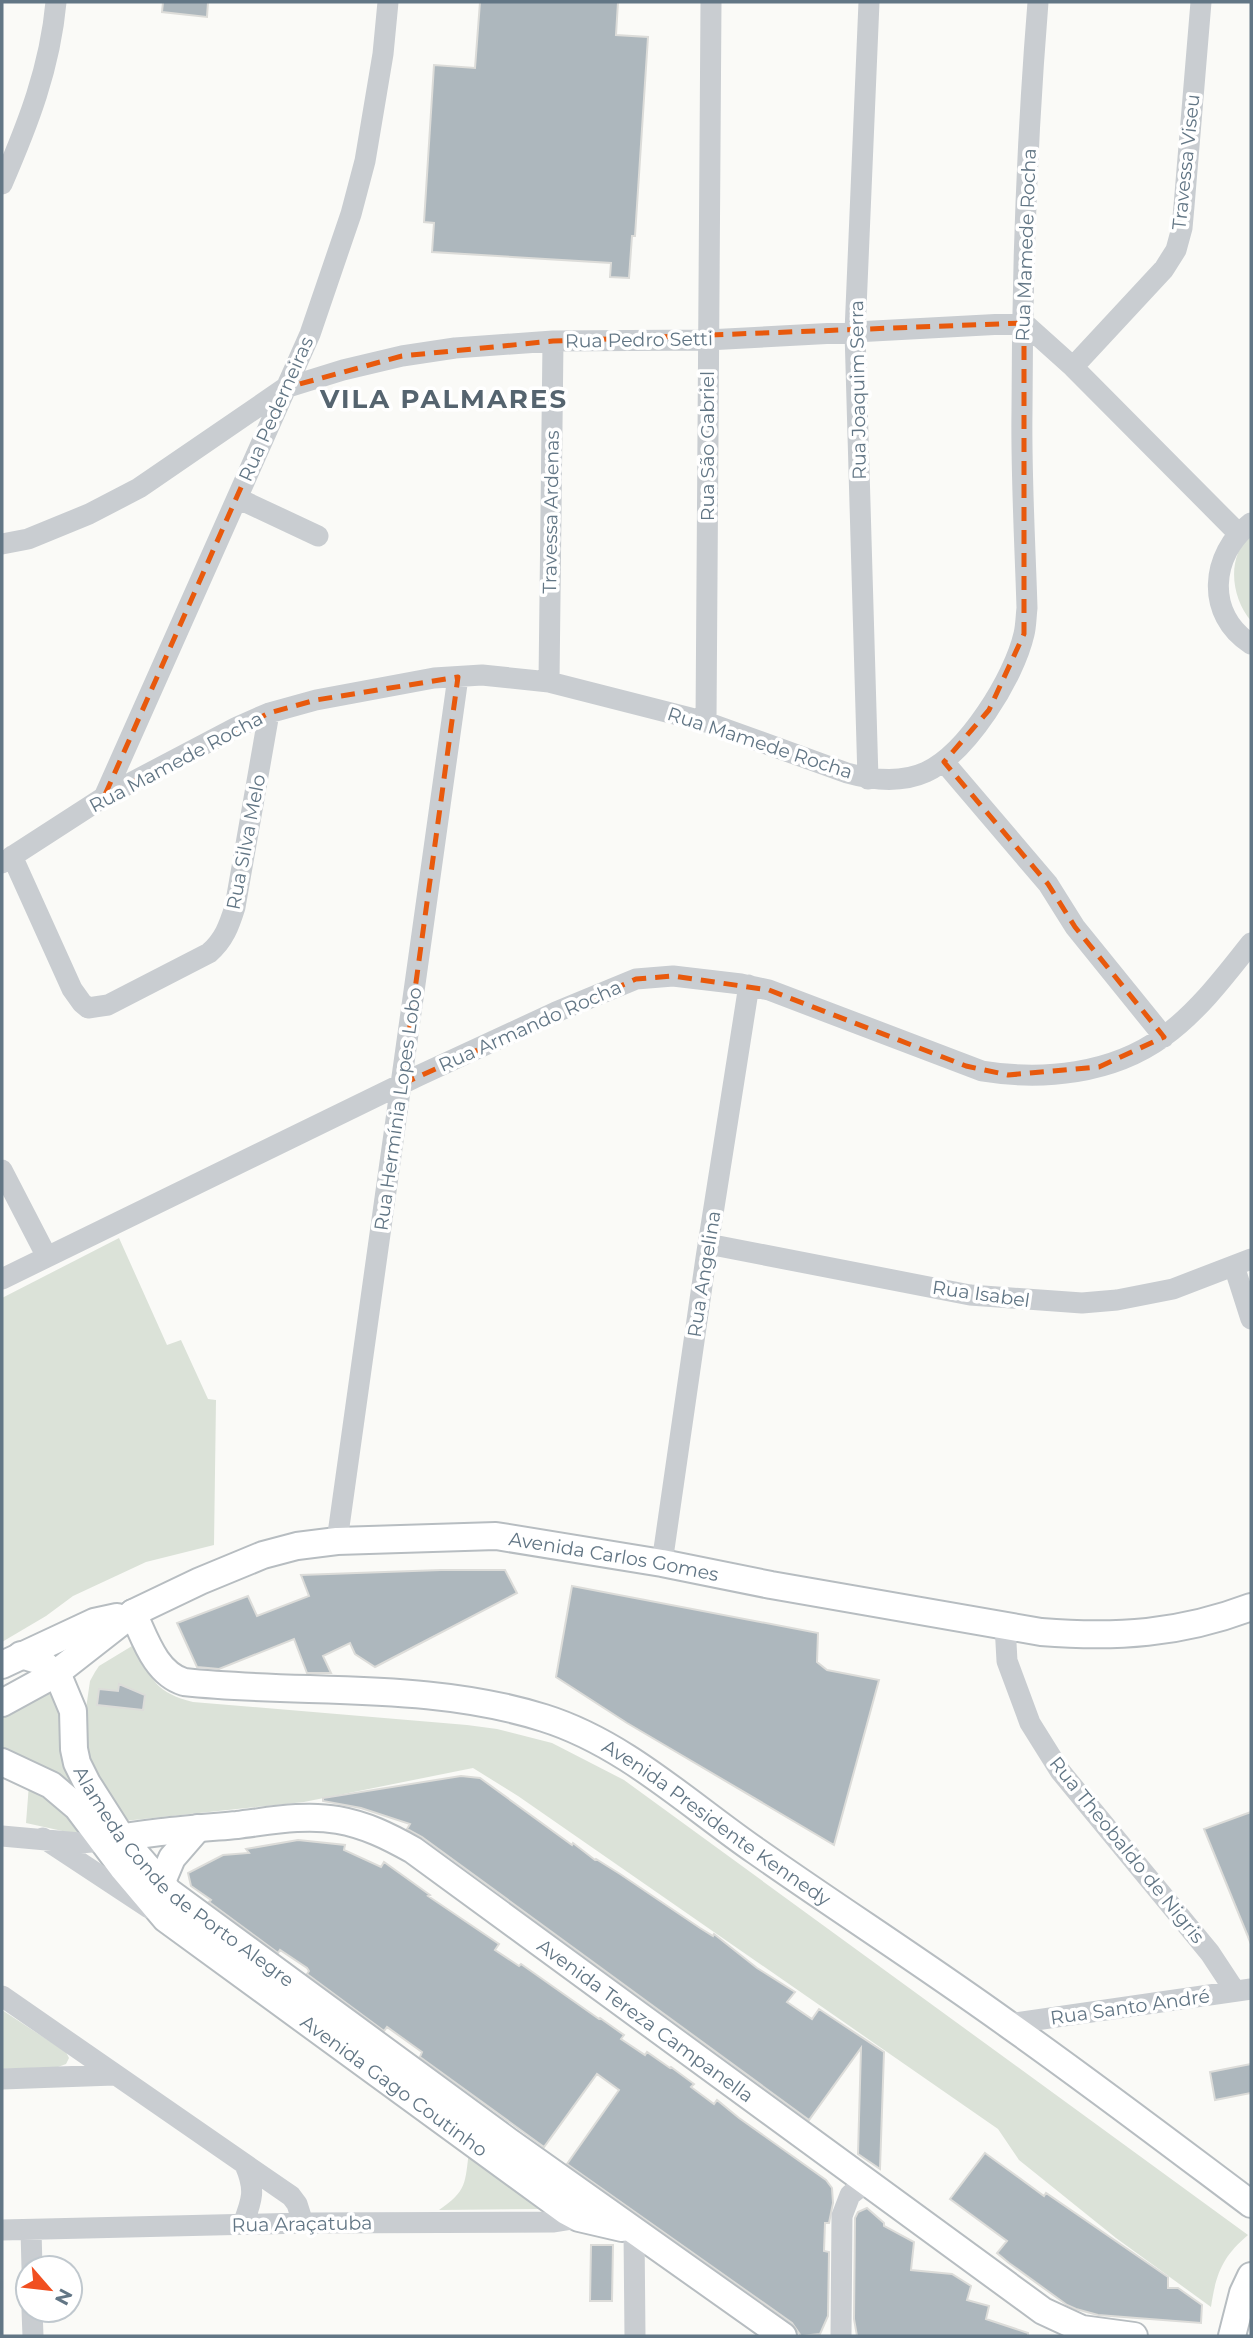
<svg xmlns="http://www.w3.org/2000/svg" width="1253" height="2338" font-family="Montserrat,sans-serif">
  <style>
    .green { fill: #dbe2d8 }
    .building { fill: #adb7bd; stroke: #dcdcd9; stroke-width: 2 }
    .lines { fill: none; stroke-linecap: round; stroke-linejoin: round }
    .major-casing { stroke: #b7bdc1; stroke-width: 30 }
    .minor { stroke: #c9cdd1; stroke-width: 21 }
    .major { stroke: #fff; stroke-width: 26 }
    .marked { fill: none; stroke: #e8590c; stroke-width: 5; stroke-dasharray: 14 9; stroke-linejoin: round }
    .labels { text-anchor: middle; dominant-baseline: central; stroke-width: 7; stroke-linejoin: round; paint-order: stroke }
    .street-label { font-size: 19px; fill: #627685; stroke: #fff }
    .district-label { font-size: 26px; font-weight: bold; letter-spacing: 2px; fill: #55646f; stroke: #fff }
  </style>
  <rect width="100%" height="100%" fill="#fafaf7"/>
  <path class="green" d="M1251,534V621C1231,597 1226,557 1251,534Z
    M119,1238L167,1345L181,1340L208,1399L216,1400L214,1545L146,1562L73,1596L46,1616L2,1642V1298Z
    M132,1646L136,1648C151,1680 157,1693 193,1702L467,1725L497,1729L552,1743L624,1780L1248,2235C1222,2257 1216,2274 1211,2307L1116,2238L1019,2160L998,2129L518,1796L473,1768L304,1802L124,1821L87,1758L83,1729L90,1681L95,1672L99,1666Z
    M49,1690C63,1705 58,1730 63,1748C67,1764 73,1780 79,1796L2,1749V1714Z
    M29,1784L43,1791L85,1833L67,1832L26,1823Z
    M2,2010L66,2052L69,2058L66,2064L58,2067L2,2069Z
    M469,2151L542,2209L439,2210C467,2191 465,2183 469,2151Z"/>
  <path class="building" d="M163,2H208L207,17L162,12Z
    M480,2H618L616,35L648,37L635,236H632L629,278L610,277L611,263L432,252L434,223L424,222L434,65L475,68Z
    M441,1570H505L517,1593L375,1667L355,1654L350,1643L323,1656L331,1673H307L294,1639L219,1669L197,1667L177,1623L248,1596L257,1616L309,1596L301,1575Z
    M572,1586L818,1633L817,1662L827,1670L879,1680L834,1845L627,1723L556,1677Z
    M119,1684L145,1695L143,1710L97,1705L99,1689L118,1691Z
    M461,1776L480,1778L572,1845L573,1843L595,1860L596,1859L620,1874L700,1928L713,1936L714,1934L757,1968L795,1992L787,2002L812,2019L819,2009L884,2052L880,2169L858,2154L861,2048L809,2120L422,1837L407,1829L410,1824L361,1808L323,1801V1798Z
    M1251,1812V1944L1204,1829Z
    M298,1840L345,1845L344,1850L381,1867L384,1862L430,1895L428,1896L499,1944L495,1950L519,1966L521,1964L599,2019L600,2018L624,2035L621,2039L645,2055L647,2052L670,2068L671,2067L694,2084L691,2087L714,2104L717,2100L739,2118L826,2180L832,2188L833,2203L829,2223H825L824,2251L829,2252L828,2316L820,2334L801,2336L792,2323L567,2164L619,2090L597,2074L544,2147L420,2057L422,2052L387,2027L384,2031L307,1974L309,1971L307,1968L280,1950L278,1953L209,1902L211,1900L191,1886L188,1873L223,1855L249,1853L246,1849Z
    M1251,2064V2093L1215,2100L1210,2072Z
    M985,2153L1044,2196L1046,2193L1168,2277V2288H1178L1202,2305L1201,2323L1098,2315L1076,2309L1067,2305L1009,2263L997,2253L1007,2241L950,2199Z
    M867,2208L884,2223V2226L914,2242L911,2270L952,2274L971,2286L967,2300L989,2306L986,2319L1028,2333V2336H857L854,2319L855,2218L858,2212Z
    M591,2245H613L612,2301H590Z"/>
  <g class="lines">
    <defs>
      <g id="major">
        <path id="s1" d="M133,1613C145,1638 155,1673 184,1682C304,1695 427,1681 544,1718C624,1743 688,1804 756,1851C840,1910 926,1965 1009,2025C1091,2083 1171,2144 1251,2204"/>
        <path id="s2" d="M21,1655L41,1661L60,1680L73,1711L74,1749L77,1763L87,1783L122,1838L169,1892L508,2141L783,2336"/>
        <path d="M2,1665L94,1622L117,1617"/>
        <path id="s3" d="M2,1703L55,1674L133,1613L200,1581L263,1555L297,1546L337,1541L496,1536L662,1563L771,1585L1041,1632C1116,1638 1180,1634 1251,1607"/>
        <path id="s4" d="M2,1762L51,1785L77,1807L122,1867L166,1919L566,2211L579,2218L622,2228"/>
        <path id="s5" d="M103,1841C147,1832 192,1829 237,1825C270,1821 305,1814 338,1820C366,1825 388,1836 413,1850L1043,2311L1082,2329L1134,2336"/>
        <path d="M161,1884L172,1858L198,1828"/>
        <path d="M1232,2336L1243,2293L1251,2276"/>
      </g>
    </defs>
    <use href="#major" class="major-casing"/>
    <path class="minor" d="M2,184C28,124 50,68 56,2
      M1073,367L1164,269L1176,250L1182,228L1184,206L1201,2
      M237,498L318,536
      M1251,523C1210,554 1205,615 1251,644
      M2,544L28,539L89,514L139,488L285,388L343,370L402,356L455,348L553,341L707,340L1024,323L1073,367L1238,533
      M549,682L553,341
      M706,722L711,2
      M944,762L1048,884L1075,927L1164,1037
      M868,779L855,332L869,2
      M104,797L310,334L351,214L365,161L383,54L388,2
      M12,856L72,989L82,1003L88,1008L108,1005L209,953C224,940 229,926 235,907L269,713
      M2,863L104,797L237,727L269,713L316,700L434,678L482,675L549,682L706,722L847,773C872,780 902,783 926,772C967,753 1014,678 1024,634C1026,626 1026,616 1027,608C1025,542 1021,476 1022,411C1022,275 1027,138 1038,2
      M2,1170L47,1257
      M708,1244L970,1295L1082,1303L1117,1300L1173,1289L1251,1259
      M1234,1266L1251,1319
      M2,1279L418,1076L556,1012L636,979L673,976L741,984L769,990L982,1071C1043,1081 1112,1074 1163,1037C1197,1013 1225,976 1251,943
      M337,1541L458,677
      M662,1563L706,1258L749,985
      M1005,1625L1007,1661L1030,1723L1060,1771L1210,1953L1235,1991
      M2,1836L80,1843L103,1841
      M43,1838L149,1908
      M2,1996L291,2196L297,2204L303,2223
      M1008,2024L1251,1989
      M2,2079L114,2075
      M243,2224C252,2200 256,2190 245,2165
      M2,2230L303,2223L554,2222L579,2218L586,2214
      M31,2230L32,2268
      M634,2231L635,2336
      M32,2310L33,2336
      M841,2336L842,2216L850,2195L866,2182"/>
    <use href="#major" class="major"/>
  </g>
  <path class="marked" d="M1024,323V634L989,710L944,762L1048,884L1075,927L1164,1037L1099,1067L1008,1075L966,1066L769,990L673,976L636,979L402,1084L458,677L316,700L269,713L104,797L285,388L402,356L553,341Z"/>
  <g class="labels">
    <g class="street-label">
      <text transform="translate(1186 162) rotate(-84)">Travessa Viseu</text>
      <text transform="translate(1026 245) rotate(-88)">Rua Mamede Rocha</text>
      <text transform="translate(639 340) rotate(-1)">Rua Pedro Setti</text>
      <text transform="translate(858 390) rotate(-91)">Rua Joaquim Serra</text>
      <text transform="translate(276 409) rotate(-66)">Rua Pederneiras</text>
      <text transform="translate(707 446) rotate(-90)">Rua São Gabriel</text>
      <text transform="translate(551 512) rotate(-89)">Travessa Ardenas</text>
      <text transform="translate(760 743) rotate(18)">Rua Mamede Rocha</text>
      <text transform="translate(176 762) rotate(-28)">Rua Mamede Rocha</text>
      <text transform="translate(246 842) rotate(-79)">Rua Silva Melo</text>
      <text transform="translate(530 1026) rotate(-24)">Rua Armando Rocha</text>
      <text transform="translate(398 1109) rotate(-82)">Rua Hermínia Lopes Lobo</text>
      <text transform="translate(704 1274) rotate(-81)">Rua Angelina</text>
      <text transform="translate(981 1294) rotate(8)">Rua Isabel</text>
      <text stroke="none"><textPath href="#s3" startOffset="656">Avenida Carlos Gomes</textPath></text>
      <text stroke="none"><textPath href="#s1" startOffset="654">Avenida Presidente Kennedy</textPath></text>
      <text transform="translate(1127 1850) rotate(51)">Rua Theobaldo de Nigris</text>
      <text stroke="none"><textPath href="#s2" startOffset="292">Alameda Conde de Porto Alegre</textPath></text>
      <text transform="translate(1130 2007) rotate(-8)">Rua Santo André</text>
      <text stroke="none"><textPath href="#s5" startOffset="606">Avenida Tereza Campanella</textPath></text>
      <text stroke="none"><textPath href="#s4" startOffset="514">Avenida Gago Coutinho</textPath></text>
      <text transform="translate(302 2224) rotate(-1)">Rua Araçatuba</text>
    </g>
    <g class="district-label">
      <text x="444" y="399">VILA PALMARES</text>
    </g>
  </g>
  <rect width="1253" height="2338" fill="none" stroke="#627685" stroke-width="7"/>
  <g transform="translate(49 2289) rotate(118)"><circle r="33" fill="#ffffff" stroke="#c0c8ce" stroke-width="2"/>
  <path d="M0-5L12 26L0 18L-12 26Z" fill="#f14f20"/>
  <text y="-10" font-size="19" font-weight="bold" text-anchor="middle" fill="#627685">N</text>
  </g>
</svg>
